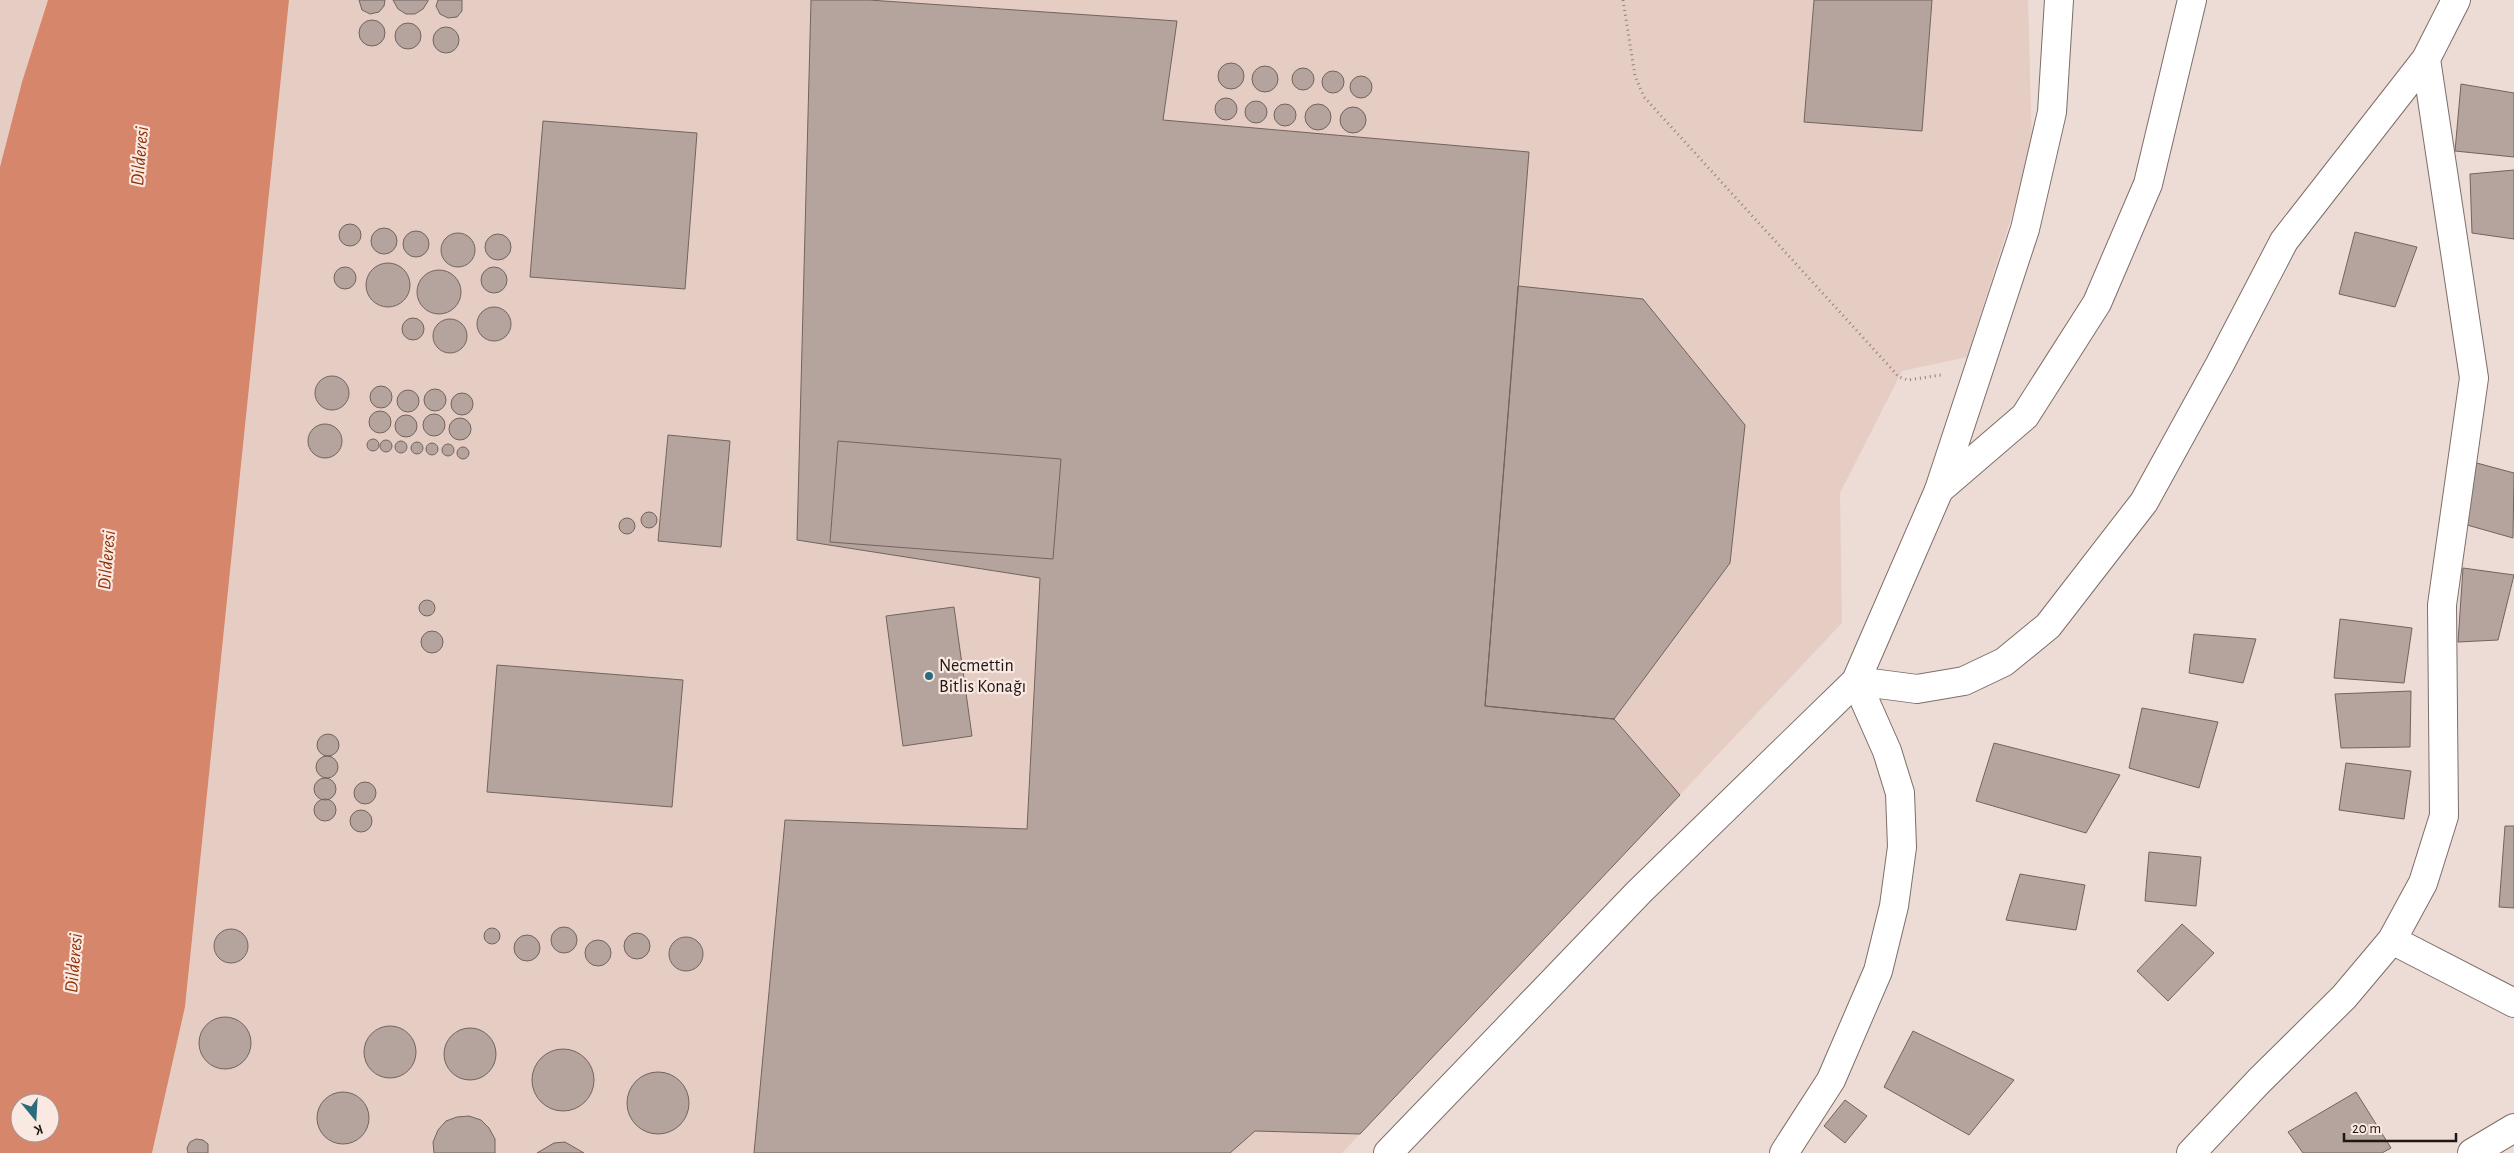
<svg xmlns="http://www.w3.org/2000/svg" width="2514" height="1153" font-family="'Alegreya Sans',sans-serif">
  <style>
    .built { fill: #e6cdc4 }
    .water { fill: #d6866a; fill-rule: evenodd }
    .building { fill: #b5a49e; stroke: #73635e }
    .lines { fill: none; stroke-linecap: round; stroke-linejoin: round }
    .minor-casing { stroke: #7e6e69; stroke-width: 30 }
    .major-casing { stroke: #7e6e69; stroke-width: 30 }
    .path { stroke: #8e817d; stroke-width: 3; stroke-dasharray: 1 4; stroke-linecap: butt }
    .minor { stroke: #fff; stroke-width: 28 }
    .major { stroke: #fff; stroke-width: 28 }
    .poi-dot { fill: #2a6b7e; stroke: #fae8e2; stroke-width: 2 }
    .labels { text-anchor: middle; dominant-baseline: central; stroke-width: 4.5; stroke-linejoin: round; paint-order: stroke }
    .poi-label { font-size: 18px; fill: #1e1715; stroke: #fae8e2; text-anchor: start }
    .water-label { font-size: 19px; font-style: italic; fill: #8d2f01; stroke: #fae8e2 }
  </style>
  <rect width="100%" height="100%" fill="#eddbd5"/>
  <path class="built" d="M0,0H48L22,82L0,167Z
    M289,0H2028L2032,152L1967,357L1902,371L1840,493L1842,623L1342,1153H152L185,1007Z"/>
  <path class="water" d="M48,0H289L185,1007L152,1153H0V167L22,82ZM20,1103H50V1133H20Z"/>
  <path class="building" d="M359,0H385L384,6L379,12L370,14L362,10Z
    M393,0H428V1L423,9L415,14H406L398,9Z
    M438,0H462V11L457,17L448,18L440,14L436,6Z
    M811,0H869L1177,21L1163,120L1529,152L1485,706L1614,719L1680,795L1360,1134L1255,1131L1230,1153H754L785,820L1027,829L1040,578L797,540Z
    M1814,0H1932L1922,131L1804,122Z
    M359 33a13 13 0 1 1 26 0a13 13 0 1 1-26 0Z
    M395 36a13 13 0 1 1 26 0a13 13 0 1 1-26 0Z
    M433 40a13 13 0 1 1 26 0a13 13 0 1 1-26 0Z
    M1218 76a13 13 0 1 1 26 0a13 13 0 1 1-26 0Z
    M1252 79a13 13 0 1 1 26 0a13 13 0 1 1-26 0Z
    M1292 79a11 11 0 1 1 22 0a11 11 0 1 1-22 0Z
    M1322 82a11 11 0 1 1 22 0a11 11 0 1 1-22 0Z
    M1350 87a11 11 0 1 1 22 0a11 11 0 1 1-22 0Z
    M2461,84L2514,93V157L2455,151Z
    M1215 109a11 11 0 1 1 22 0a11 11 0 1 1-22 0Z
    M1245 112a11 11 0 1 1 22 0a11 11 0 1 1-22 0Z
    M1305 117a13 13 0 1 1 26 0a13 13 0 1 1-26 0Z
    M1274 115a11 11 0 1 1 22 0a11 11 0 1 1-22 0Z
    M1340 120a13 13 0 1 1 26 0a13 13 0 1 1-26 0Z
    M543,121L697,133L685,289L530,277Z
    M2514,170V239L2472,233L2470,174Z
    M339 235a11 11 0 1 1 22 0a11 11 0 1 1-22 0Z
    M371 241a13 13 0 1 1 26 0a13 13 0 1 1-26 0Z
    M403 244a13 13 0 1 1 26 0a13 13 0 1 1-26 0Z
    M2355,232L2417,247L2395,307L2339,294Z
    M441 250a17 17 0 1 1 34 0a17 17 0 1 1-34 0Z
    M485 247a13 13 0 1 1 26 0a13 13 0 1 1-26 0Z
    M366 285a22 22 0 1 1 44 0a22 22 0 1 1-44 0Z
    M481 280a13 13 0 1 1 26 0a13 13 0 1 1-26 0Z
    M334 278a11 11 0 1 1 22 0a11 11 0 1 1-22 0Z
    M417 292a22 22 0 1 1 44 0a22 22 0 1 1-44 0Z
    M1518,286L1643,299L1745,425L1730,563L1614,719L1485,706Z
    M477 324a17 17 0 1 1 34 0a17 17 0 1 1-34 0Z
    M402 329a11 11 0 1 1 22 0a11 11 0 1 1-22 0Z
    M433 336a17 17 0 1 1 34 0a17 17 0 1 1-34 0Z
    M315 393a17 17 0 1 1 34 0a17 17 0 1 1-34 0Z
    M370 397a11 11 0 1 1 22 0a11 11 0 1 1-22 0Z
    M424 400a11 11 0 1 1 22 0a11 11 0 1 1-22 0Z
    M397 401a11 11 0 1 1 22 0a11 11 0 1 1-22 0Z
    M451 404a11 11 0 1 1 22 0a11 11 0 1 1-22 0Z
    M369 422a11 11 0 1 1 22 0a11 11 0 1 1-22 0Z
    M423 425a11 11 0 1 1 22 0a11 11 0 1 1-22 0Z
    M395 426a11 11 0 1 1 22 0a11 11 0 1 1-22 0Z
    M449 429a11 11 0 1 1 22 0a11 11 0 1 1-22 0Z
    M308 441a17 17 0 1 1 34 0a17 17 0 1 1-34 0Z
    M668,435L730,441L721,547L658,541Z
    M367 445a6 6 0 1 1 12 0a6 6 0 1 1-12 0Z
    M380 446a6 6 0 1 1 12 0a6 6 0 1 1-12 0Z
    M395 447a6 6 0 1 1 12 0a6 6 0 1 1-12 0Z
    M838,441L1061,459L1053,559L830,542Z
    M411 448a6 6 0 1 1 12 0a6 6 0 1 1-12 0Z
    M426 449a6 6 0 1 1 12 0a6 6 0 1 1-12 0Z
    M442 450a6 6 0 1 1 12 0a6 6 0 1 1-12 0Z
    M457 453a6 6 0 1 1 12 0a6 6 0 1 1-12 0Z
    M2473,462L2514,473L2513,538L2460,523Z
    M641 520a8 8 0 1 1 16 0a8 8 0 1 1-16 0Z
    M619 526a8 8 0 1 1 16 0a8 8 0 1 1-16 0Z
    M2463,568L2514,575L2498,640L2458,642Z
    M419 608a8 8 0 1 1 16 0a8 8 0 1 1-16 0Z
    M954,607L972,736L903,746L886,616Z
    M2340,619L2412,628L2404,683L2334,678Z
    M421 642a11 11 0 1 1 22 0a11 11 0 1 1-22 0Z
    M2194,634L2256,639L2243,683L2189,673Z
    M497,665L683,680L672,807L487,792Z
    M2411,691L2410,747L2341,748L2335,694Z
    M2142,708L2218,722L2199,788L2129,768Z
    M317 745a11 11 0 1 1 22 0a11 11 0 1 1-22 0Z
    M1994,743L2120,775L2086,833L1976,801Z
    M316 767a11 11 0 1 1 22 0a11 11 0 1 1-22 0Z
    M2346,763L2411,771L2404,819L2339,810Z
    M314 789a11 11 0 1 1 22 0a11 11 0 1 1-22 0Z
    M354 793a11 11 0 1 1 22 0a11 11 0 1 1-22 0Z
    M314 810a11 11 0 1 1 22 0a11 11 0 1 1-22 0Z
    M350 821a11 11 0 1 1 22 0a11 11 0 1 1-22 0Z
    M2505,826H2514V908L2499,907Z
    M2149,852L2201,857L2196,906L2145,901Z
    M2020,874L2085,885L2076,930L2006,920Z
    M2182,924L2214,953L2168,1001L2137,971Z
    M551 940a13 13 0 1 1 26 0a13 13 0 1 1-26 0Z
    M484 936a8 8 0 1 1 16 0a8 8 0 1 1-16 0Z
    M214 946a17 17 0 1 1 34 0a17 17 0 1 1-34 0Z
    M624 946a13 13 0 1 1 26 0a13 13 0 1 1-26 0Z
    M514 948a13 13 0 1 1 26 0a13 13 0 1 1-26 0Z
    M669 954a17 17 0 1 1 34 0a17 17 0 1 1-34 0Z
    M585 953a13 13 0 1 1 26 0a13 13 0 1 1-26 0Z
    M199 1043a26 26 0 1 1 52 0a26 26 0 1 1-52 0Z
    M364 1052a26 26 0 1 1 52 0a26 26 0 1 1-52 0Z
    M444 1054a26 26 0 1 1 52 0a26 26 0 1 1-52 0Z
    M1913,1031L2014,1080L1969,1135L1884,1087Z
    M532 1080a31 31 0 1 1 62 0a31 31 0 1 1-62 0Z
    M627 1103a31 31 0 1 1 62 0a31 31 0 1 1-62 0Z
    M317 1118a26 26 0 1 1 52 0a26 26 0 1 1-52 0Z
    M2356,1092L2391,1148L2382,1153H2303L2288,1132Z
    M1845,1100L1867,1116L1845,1143L1824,1126Z
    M469,1116L481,1120L489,1128L495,1139V1153H434L433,1142L438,1130L446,1121L457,1117Z
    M196,1139L203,1140L208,1144V1153H188L187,1148L190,1142Z
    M565,1142L584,1153H537L554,1143Z"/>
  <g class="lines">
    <defs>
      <path id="minor" d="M1939,490L2025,229L2052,112L2059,0
        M1856,681L1917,689L1964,681L2004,662L2048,626L2144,502L2220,364L2284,241L2426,59L2456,0
        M2392,940L2514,1003
        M1784,1153L1831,1080L1878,971L1894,906L1902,847L1900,793L1887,751L1856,681
        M2191,1153L2259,1081L2344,997L2392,940L2423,883L2444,816L2442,605L2474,378L2426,59
        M2472,1153L2514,1128"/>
      <path id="major" d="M1388,1153L1639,892L1856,681L1939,490L2025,416L2097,303L2148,184L2192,0"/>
    </defs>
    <use href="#minor" class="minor-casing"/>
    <use href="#major" class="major-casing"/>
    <path class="path" d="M1623,0L1635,76L1644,97L1899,377L1908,380L1941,375"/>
    <use href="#minor" class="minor"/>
    <use href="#major" class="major"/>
  </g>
  <circle class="poi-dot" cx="929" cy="676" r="5"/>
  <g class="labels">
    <g class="poi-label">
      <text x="939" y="666">Necmettin<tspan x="939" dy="21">Bitlis Konağı</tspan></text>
    </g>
    <g class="water-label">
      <text transform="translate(140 156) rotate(-85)">Dilderesi</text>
      <text transform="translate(107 560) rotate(-85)">Dilderesi</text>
      <text transform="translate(74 963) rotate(-85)">Dilderesi</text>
    </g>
  </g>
  <g transform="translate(35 1118) rotate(162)"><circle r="24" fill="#fae8e2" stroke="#a29490"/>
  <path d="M0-4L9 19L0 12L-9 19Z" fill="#2a6b7e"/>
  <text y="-8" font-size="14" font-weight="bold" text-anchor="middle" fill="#1e1715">K</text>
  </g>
  <path d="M2344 1133v8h112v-8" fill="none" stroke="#1e1715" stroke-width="2.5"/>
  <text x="2352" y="1133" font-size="15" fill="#1e1715" stroke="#fae8e2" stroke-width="4" paint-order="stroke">20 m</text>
</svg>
